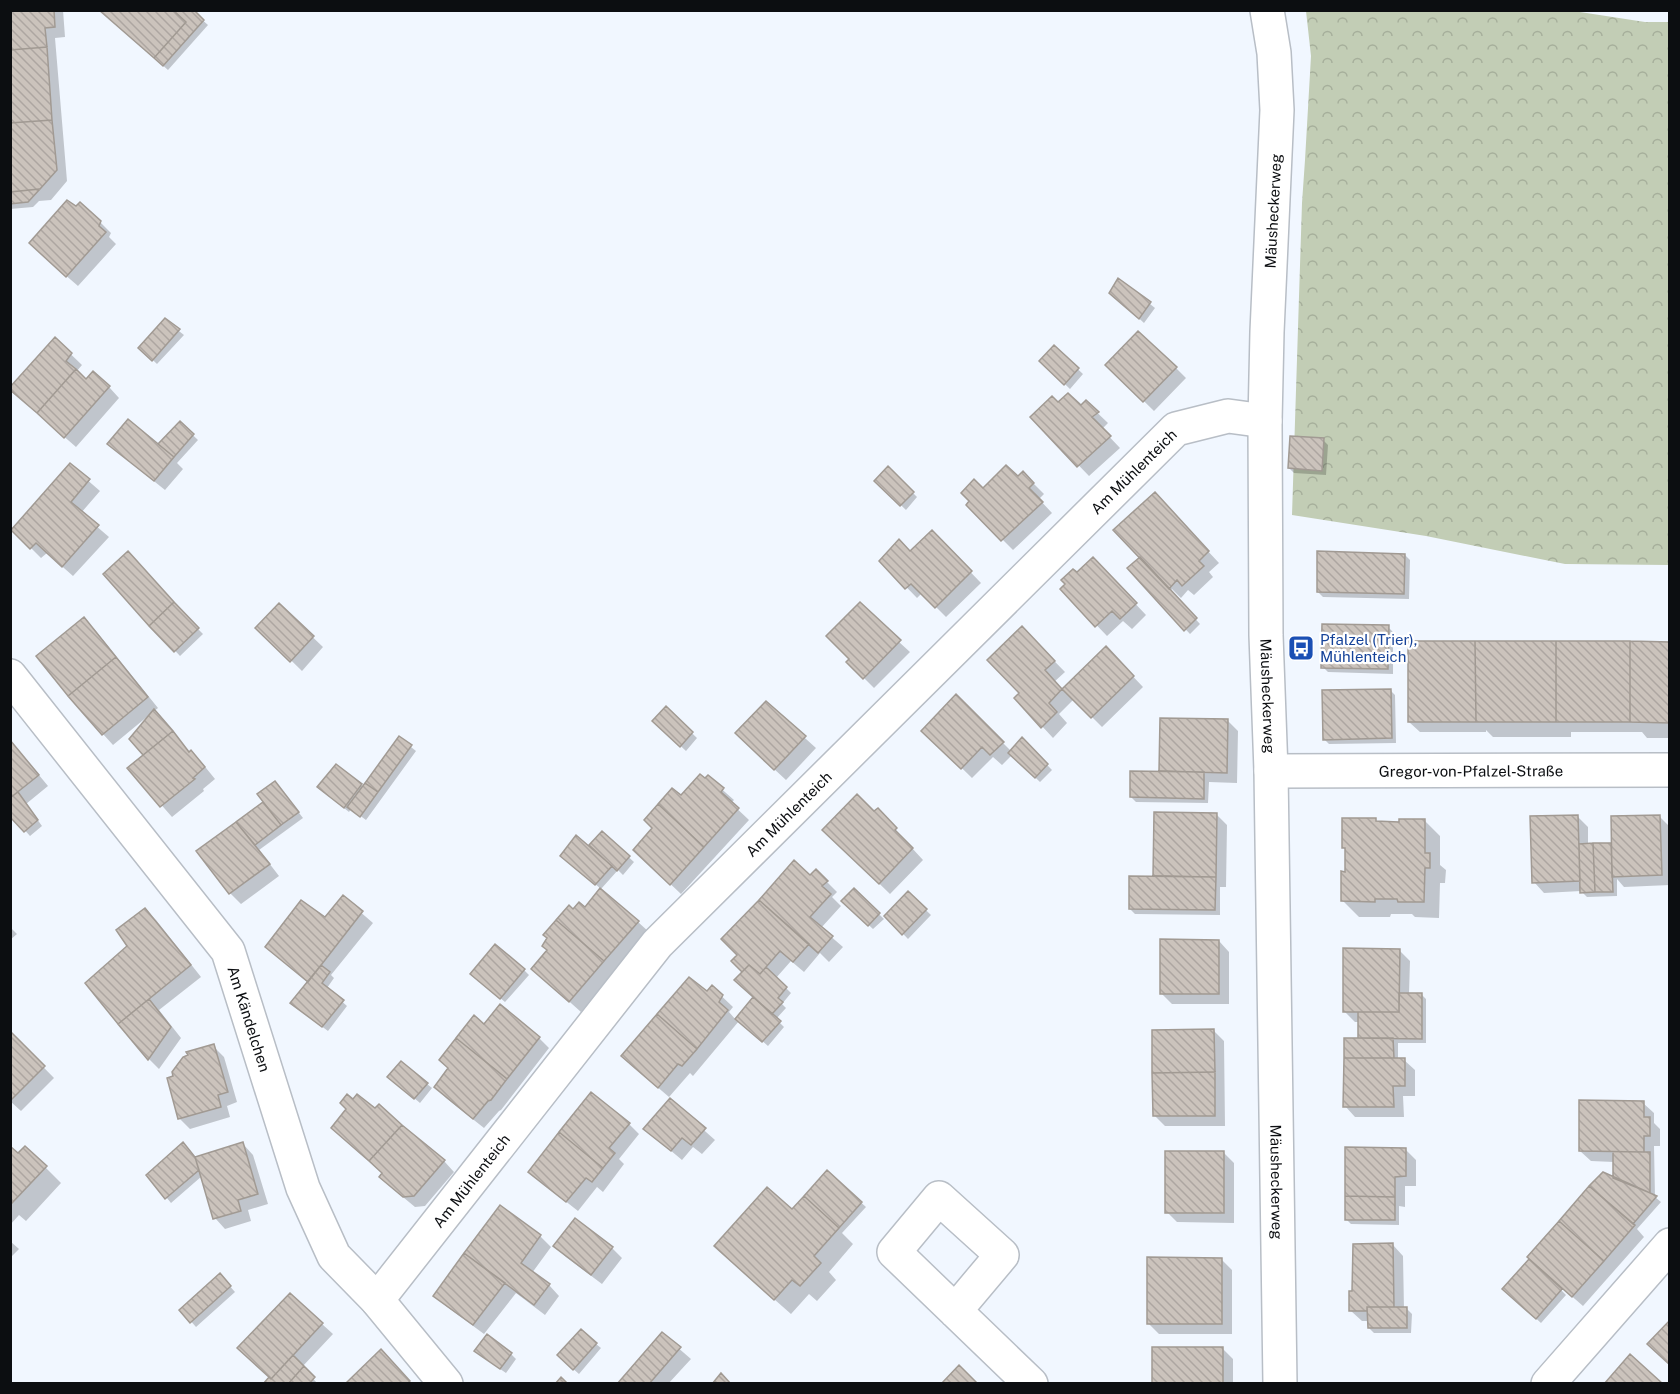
<svg xmlns="http://www.w3.org/2000/svg" width="1680" height="1394" font-family="'Public Sans',sans-serif">
  <style>
    .forest { fill: url(#forest-crowns) }
    .shadow { fill: #0003 }
    .building { fill: url(#building-back-hatch); stroke: #a19a93; stroke-width: 1.5 }
    .lines { fill: none; stroke-linecap: round; stroke-linejoin: round }
    .minor-casing { stroke: #b8bec6; stroke-width: 36 }
    .minor { stroke: #fff; stroke-width: 33 }
    .labels { text-anchor: middle; dominant-baseline: central; stroke-width: 4.5; stroke-linejoin: round; paint-order: stroke }
    .street-label { font-size: 15px; fill: #0c0e11; stroke: #fff }
    .transit-label { font-size: 15px; fill: #164399; stroke: #fff; text-anchor: start }
  </style>
  <defs>
    <pattern id="forest-crowns" width="20" height="18" patternUnits="userSpaceOnUse" patternTransform="scale(1.5)"><rect width="20" height="18" fill="#c2cdb5"/><path d="M2 6a3 3 0 1 1 6 0M12 15a3 3 0 1 1 6 0" fill="none" stroke="#a6af9b"/></pattern>
    <pattern id="building-back-hatch" width="6" height="6" patternUnits="userSpaceOnUse" patternTransform="scale(1.5)"><rect width="6" height="6" fill="#cbc3bc"/><path d="M-1 5l2 2M0 0l6 6M5-1l2 2" fill="none" stroke="#ada6a1"/></pattern>
  </defs>
  <rect width="100%" height="100%" fill="#f1f7ff"/>
  <path class="forest" d="M1567,10L1645,22H1669V565L1565,564L1426,536L1292,515L1302,203L1305,160L1311,56L1306,11Z"/>
  <path class="shadow" d="M10,10H63L65,37L55,38L67,181L51,200L39,201L33,207L10,209Z
    M100,10H191L208,25L168,70Z
    M100,222L111,233L109,237L116,244L78,286L41,254Z
    M1116,297L1150,304L1155,308L1144,323Z
    M165,320L184,335L157,364L140,348Z
    M55,339L82,365L76,372L86,381L109,387L119,398L76,447L21,399Z
    M1054,347L1083,374L1070,389L1041,361Z
    M1107,365L1176,368L1186,378L1154,411Z
    M1086,402L1108,423L1102,429L1120,448L1089,476L1032,417L1058,404L1081,407Z
    M180,423L198,440L177,463L183,469L165,490L120,454L109,444L158,446Z
    M1323,440L1328,445L1326,475L1294,473L1289,468Z
    M70,465L100,491L81,513L109,537L73,576L47,553L41,558L13,530Z
    M888,468L917,497L906,510L876,481Z
    M1023,473L1044,494L1039,499L1052,513L1013,550L968,505L983,490L1017,478Z
    M1165,505L1219,563L1209,572L1213,577L1194,595L1188,590L1181,598L1172,589L1170,591L1200,624L1190,634L1129,569L1142,557Z
    M932,532L981,583L946,617L922,593L917,598L881,561L911,553Z
    M1405,555L1410,560L1409,599L1323,597L1318,592Z
    M1093,559L1146,615L1132,629L1123,621L1107,636L1062,589Z
    M279,605L323,647L302,671L258,628Z
    M183,614L203,634L180,656L151,625Z
    M84,619L95,630L158,708L154,711L190,753L202,763L215,779L203,789L204,791L172,817L129,768L146,755L131,739L150,717L148,716L113,745L103,734Z
    M1388,627L1393,632V674L1328,672L1323,667Z
    M1022,628L1065,672L1054,682L1063,691L1106,648L1143,687L1102,727L1074,699L1059,714L1067,723L1053,738L1016,698L1021,693Z
    M899,642L910,652L874,688L848,662Z
    M1670,643V738H1647L1642,732H1571V737H1493L1486,730V732H1420L1409,722Z
    M1390,690L1395,695L1396,743L1329,744L1324,739Z
    M956,696L1011,751L1022,739L1052,770L1040,782L1012,755L1002,765L993,757L972,778L923,730Z
    M766,703L816,748L786,780L747,744Z
    M666,708L697,738L686,751L654,721Z
    M1161,719L1228,721L1238,731L1237,783L1209,782L1208,803L1136,802L1131,797L1160,773Z
    M10,740L48,786L26,804L42,826L30,836L12,816L10,817Z
    M411,747L416,751L366,820L351,809L349,812L324,792L336,766L363,787Z
    M708,777L734,800L731,803L749,820L681,894L645,860L681,797Z
    M280,788L303,818L259,850L279,876L241,904L230,893L198,851L241,828L242,827L238,822L265,802Z
    M877,810L923,860L890,894L824,830L874,813Z
    M1156,814H1216L1227,825L1226,887H1220V915L1135,914L1130,909L1155,878Z
    M1577,816L1588,827V845L1613,844L1660,817L1670,827V885L1624,887L1617,879V896L1587,897L1581,891L1544,893L1534,882Z
    M1375,820L1378,823H1400L1425,821L1440,836V865L1446,870L1445,883H1440L1439,918L1415,917L1412,914H1391L1390,917H1359L1343,901L1346,873V850L1343,847Z
    M602,833L634,862L623,875L618,870L601,889L567,860L589,848Z
    M816,871L837,892L832,897L841,906L821,928L843,947L829,962L820,953L804,972L791,961L776,978L791,993L782,1004L786,1008L776,1019L784,1027L768,1046L739,1021L693,1076L690,1073L669,1097L634,1067L712,987L733,1007L729,1012L736,1020L755,997L736,980Z
    M854,890L884,919L873,929L843,901Z
    M908,893L931,915L908,939L886,916Z
    M343,897L373,923L331,975L334,978L327,988L347,1006L328,1031L297,1008L308,983L267,946L325,920Z
    M585,909L638,922L649,932L581,1012L544,979L549,951Z
    M145,910L156,920L201,977L159,1010L181,1038L159,1069L149,1059L87,983L129,946Z
    M10,927L17,934L10,940Z
    M1219,941L1229,952V1004H1172L1161,993Z
    M1399,950L1410,961L1409,994H1421L1426,999V1043H1398V1060H1404L1415,1070V1096H1403L1404,1117H1355L1345,1106L1360,1040V1022H1355L1344,1011Z
    M524,970L529,975L505,1002L477,979Z
    M484,1026L539,1038L549,1048L501,1110L499,1111L484,1128L446,1098L436,1087Z
    M1214,1031L1224,1041L1225,1126H1165L1154,1115Z
    M10,1033L54,1078L21,1111L10,1101Z
    M213,1046L224,1057L237,1102L227,1106L230,1117L190,1129L179,1118L175,1077Z
    M394,1081L427,1084L432,1088L420,1103Z
    M670,1100L715,1140L702,1154L693,1147L682,1160L645,1129Z
    M1643,1103L1654,1113V1123L1660,1129V1146H1654L1655,1197L1661,1202L1637,1229L1644,1237L1583,1306L1559,1285L1558,1287L1566,1295L1541,1323L1509,1294L1615,1180L1614,1162L1591,1161L1580,1151Z
    M629,1124L639,1134L619,1159L624,1164L603,1192L597,1187L578,1211L541,1182L530,1172Z
    M243,1144L253,1155L268,1204L248,1210L251,1221L225,1229L215,1218L202,1176L171,1203L148,1175Z
    M10,1148L18,1155L45,1167L61,1183L26,1221L19,1215L10,1225Z
    M1405,1149L1416,1160V1186H1405V1207L1399,1206V1225L1351,1224L1346,1219Z
    M1224,1153L1234,1163V1223L1177,1222L1167,1212Z
    M444,1161L454,1172L425,1206L415,1207L392,1188L384,1174Z
    M827,1172L866,1207L842,1233L853,1244L829,1272L836,1280L817,1301L809,1294L791,1314L732,1262L792,1211Z
    M500,1207L540,1236L551,1247L532,1273L549,1285L559,1296L545,1315L516,1293L484,1334L446,1306L435,1296Z
    M10,1241L19,1249L10,1258Z
    M1393,1245L1403,1256L1404,1309H1407L1412,1314L1411,1333H1374L1369,1328V1321H1362L1351,1311Z
    M555,1246L612,1248L622,1258L602,1284L566,1257Z
    M1221,1259L1232,1270V1334H1159L1149,1324Z
    M220,1275L235,1292L196,1327L181,1310Z
    M290,1295L333,1334L302,1367L318,1384H265L270,1378Z
    M662,1334L691,1359L668,1384H619Z
    M596,1344L601,1348L579,1374L563,1360Z
    M1223,1349L1233,1359V1384H1153Z
    M511,1354L516,1359L506,1373L481,1356Z"/>
  <path class="building" d="M10,10H54L55,27L45,28L47,47L10,50Z
    M99,10H173L186,22L154,58Z
    M173,10H194L204,20L163,66L154,58L186,22Z
    M47,47L52,120L10,123V50Z
    M52,120L57,170L40,189L10,192V123Z
    M40,189L28,202L10,204V192Z
    M67,200L76,206L80,202L101,221L99,226L106,232L66,277L29,243Z
    M1118,278L1151,302L1139,319L1109,293Z
    M165,318L180,329L152,361L138,348Z
    M1138,331L1177,367L1143,402L1105,365Z
    M55,337L72,353L66,361L76,369L37,413L10,390V387Z
    M1054,345L1079,368L1064,385L1039,361Z
    M76,369L86,379L93,371L110,386L64,438L37,413Z
    M1068,393L1081,405L1086,400L1099,412L1092,417L1111,436L1077,467L1030,417L1052,396L1058,402Z
    M128,419L174,457L154,481L107,444Z
    M180,421L194,434L174,457L158,444Z
    M1290,436L1324,438L1322,471L1288,468Z
    M70,463L90,479L71,502L99,525L62,567L36,543L30,549L11,530Z
    M1006,465L1018,476L1023,471L1034,483L1029,488L1043,502L1001,541L966,505L969,501L961,493L974,479L983,488Z
    M888,466L914,492L900,506L874,481Z
    M1155,492L1209,551L1199,561L1204,566L1182,586L1177,580L1169,589L1113,530Z
    M932,530L972,571L935,608L911,584L905,589L879,561L899,539L910,551Z
    M128,551L174,602L149,626L103,574Z
    M1317,551L1405,554L1404,594L1317,592Z
    M1093,557L1137,603L1120,619L1112,611L1095,627L1060,589L1065,584L1061,580L1073,569L1077,572Z
    M1140,557L1197,618L1184,631L1127,568Z
    M174,602L199,628L174,652L149,626Z
    M860,602L901,640L863,679L846,662L849,659L826,636Z
    M279,603L314,636L290,662L255,628Z
    M84,617L116,657L68,696L36,656Z
    M1322,624L1389,625L1388,669L1321,668Z
    M1022,626L1055,661L1045,670L1062,689L1049,703L1057,712L1041,728L1014,698L1019,693L987,660Z
    M1408,641H1475L1476,722H1408Z
    M1475,641H1556V722H1476Z
    M1556,641H1630V722H1556Z
    M1630,641L1670,642V723L1630,722Z
    M1106,646L1134,676L1091,718L1062,689Z
    M116,657L148,697L102,735L68,696Z
    M1391,689L1392,738L1323,740L1322,690Z
    M956,694L1004,742L990,755L982,747L961,769L921,731Z
    M766,701L806,736L774,770L735,733Z
    M666,706L693,732L680,747L652,721Z
    M154,709L173,731L143,755L129,739Z
    M1160,718L1228,719L1227,773L1159,771Z
    M173,731L189,752L191,750L205,767L193,778L195,779L160,807L127,768Z
    M399,736L412,745L378,792L365,783Z
    M1022,737L1048,764L1035,778L1008,753Z
    M10,740L39,775L10,798Z
    M336,764L362,784L344,808L317,787Z
    M1130,771L1204,772V799L1130,797Z
    M700,774L705,778L708,775L724,788L721,792L739,808L704,847L658,804L672,788L681,795Z
    M275,781L299,812L281,825L257,794Z
    M365,783L378,792L360,817L347,807Z
    M18,792L38,820L24,832L10,817V798Z
    M857,794L874,811L878,808L897,828L895,830L913,848L879,884L822,830Z
    M263,802L281,825L255,845L236,822Z
    M658,804L704,847L670,885L633,850L652,828L644,820Z
    M1154,812L1217,813L1216,877L1153,876Z
    M1578,815L1580,881L1532,883L1530,816Z
    M1660,815L1662,875L1612,877L1611,816Z
    M1342,818H1376V821L1399,822V819H1425V853H1430V868H1425L1424,902H1398L1397,899H1375V902L1341,901V871L1345,872V848H1342Z
    M236,822L270,864L229,894L196,851Z
    M602,831L630,856L617,871L589,845Z
    M576,835L612,866L595,885L560,856Z
    M1593,843L1595,892L1580,893L1579,844Z
    M1593,843H1611L1613,892H1595Z
    M794,860L810,875L816,869L828,881L822,886L831,894L810,917L833,936L818,953L759,900Z
    M1129,876L1216,877L1215,910L1129,909Z
    M600,888L639,921L604,961L556,920L569,905L573,909L579,902L585,907Z
    M854,888L880,913L868,926L841,901Z
    M908,891L927,909L902,935L884,916Z
    M343,895L363,911L308,982L265,947L301,900L325,917Z
    M759,900L809,944L793,962L780,951L760,974L749,965L742,972L731,961L737,955L721,939Z
    M145,908L191,965L118,1024L85,983L127,946L116,930Z
    M556,920L604,961L569,1002L531,969L547,950L542,946L547,938L543,935Z
    M1160,939L1219,940V994H1160Z
    M495,944L525,969L500,999L470,974Z
    M1343,948L1400,949L1399,1012H1343Z
    M321,965L330,972L322,983L344,1000L322,1027L290,1003Z
    M749,965L760,974L766,967L787,987L778,998L783,1002L772,1014L734,980Z
    M689,977L707,991L712,985L723,995L719,1002L728,1010L697,1049L657,1014Z
    M1399,993H1422V1039L1358,1038V1012H1399Z
    M753,997L781,1021L762,1042L735,1019Z
    M149,999L171,1027L148,1060L118,1024Z
    M500,1004L540,1037L507,1079L456,1038L474,1015L484,1024Z
    M657,1014L697,1049L682,1066L678,1064L658,1088L621,1056Z
    M1214,1029L1215,1072L1152,1073V1030Z
    M10,1031L45,1066L10,1101Z
    M456,1038L507,1079L491,1100L488,1101L473,1119L434,1087L448,1068L439,1060Z
    M1344,1038H1393L1394,1058H1344Z
    M214,1044L228,1092L218,1095L221,1107L178,1119L167,1078L173,1076L172,1072L183,1057L188,1055L186,1052Z
    M1344,1058H1405V1086H1393L1394,1107H1343Z
    M401,1061L428,1083L414,1099L387,1077Z
    M1215,1072V1116H1153L1152,1073Z
    M591,1092L630,1123L609,1148L615,1153L603,1168L559,1132Z
    M347,1094L353,1099L357,1094L375,1108L379,1104L402,1125L369,1161L331,1128L346,1109L340,1103Z
    M670,1098L706,1128L691,1145L682,1138L671,1151L643,1129Z
    M1579,1100L1644,1101V1117H1650V1136H1644V1152L1579,1151Z
    M402,1125L445,1160L414,1196L403,1197L379,1177L382,1173L369,1161Z
    M559,1132L603,1168L592,1182L586,1178L566,1202L528,1172Z
    M183,1142L195,1157L199,1170L165,1199L146,1175Z
    M243,1142L258,1194L238,1200L241,1211L213,1219L195,1157Z
    M10,1146L18,1153L25,1146L47,1166L10,1205Z
    M1345,1147L1406,1148V1176L1395,1177V1197L1345,1196Z
    M1165,1151H1224V1213H1165Z
    M1613,1152H1650V1193L1613,1178Z
    M827,1170L862,1202L839,1228L804,1196Z
    M1603,1172L1657,1196L1633,1224L1589,1186Z
    M1589,1186L1635,1225L1604,1261L1559,1221Z
    M767,1187L792,1209L804,1196L839,1228L814,1256L821,1263L800,1286L792,1280L774,1300L714,1246Z
    M1345,1196L1395,1197V1220H1345Z
    M500,1205L541,1235L521,1263L550,1284L534,1305L464,1253Z
    M575,1218L613,1247L591,1275L553,1246Z
    M1559,1221L1604,1261L1572,1297L1527,1257Z
    M1393,1243L1394,1307H1367V1311H1349V1291H1352L1353,1244Z
    M464,1253L505,1283L473,1325L433,1296Z
    M1147,1257L1222,1258V1324H1147Z
    M1529,1259L1562,1289L1536,1319L1502,1289Z
    M220,1273L231,1286L190,1323L179,1310Z
    M290,1293L323,1323L271,1379L237,1348Z
    M1367,1307H1407V1328H1368Z
    M1670,1320V1365L1647,1344Z
    M581,1329L597,1343L573,1370L557,1355Z
    M662,1332L681,1347L649,1384H617Z
    M487,1334L512,1353L500,1369L474,1351Z
    M1152,1347H1223V1384H1152Z
    M381,1349L410,1381L407,1384H345Z
    M1630,1354L1663,1384H1604Z
    M293,1355L304,1366L288,1384H263L269,1377L271,1379Z
    M959,1365L978,1384H941Z
    M304,1366L315,1377L309,1384H288Z
    M721,1373L731,1384H712Z
    M561,1377L568,1384H555Z"/>
  <g class="lines">
    <defs>
      <g id="minor">
        <path id="s1" d="M1267,10L1274,53L1277,110L1267,332L1265,421L1266,635L1271,771L1280,1384"/>
        <path id="s2" d="M10,676L228,951L303,1188L334,1256L377,1300L446,1384"/>
        <path id="s3" d="M1271,771L1670,770"/>
        <path id="s4" d="M377,1300L657,944L1176,429L1228,416L1265,421"/>
        <path d="M955,1311L1002,1255L939,1198L894,1252L1031,1384"/>
        <path d="M1548,1384L1670,1245"/>
      </g>
    </defs>
    <use href="#minor" class="minor-casing"/>
    <use href="#minor" class="minor"/>
  </g>
  <defs>
    <symbol id="bus-square" viewBox="-11 -11 22 22"><rect x="-9" y="-9" width="18" height="18" rx="4" fill="#1a4fb4" stroke="#fff"/><path d="M-5-6H5V4H4V6H2V4H-2V6H-4V4H-5ZM-3.5-4V0h7V-4ZM-3.5 1.2v1.5H-2V1.2ZM2 1.2v1.5H3.5V1.2Z" fill="#fff"/></symbol>
  </defs>
  <g fill-rule="evenodd">
    <use href="#bus-square" x="1286" y="633" width="30" height="30"/>
  </g>
  <g class="labels">
    <g class="street-label">
      <text transform="translate(1273 211) rotate(-87)">Mäusheckerweg</text>
      <text stroke="none"><textPath href="#s4" startOffset="1124">Am Mühlenteich</textPath></text>
      <text stroke="none"><textPath href="#s1" startOffset="687">Mäusheckerweg</textPath></text>
      <text stroke="none"><textPath href="#s3" startOffset="200">Gregor-von-Pfalzel-Straße</textPath></text>
      <text stroke="none"><textPath href="#s4" startOffset="638">Am Mühlenteich</textPath></text>
      <text stroke="none"><textPath href="#s2" startOffset="422">Am Kändelchen</textPath></text>
      <text stroke="none"><textPath href="#s4" startOffset="152">Am Mühlenteich</textPath></text>
      <text stroke="none"><textPath href="#s1" startOffset="1173">Mäusheckerweg</textPath></text>
    </g>
    <g class="transit-label">
      <text x="1320" y="639">Pfalzel (Trier),<tspan x="1320" dy="17">Mühlenteich</tspan></text>
    </g>
  </g>
  <rect width="1680" height="1394" fill="none" stroke="#0c0e11" stroke-width="24"/>
</svg>
